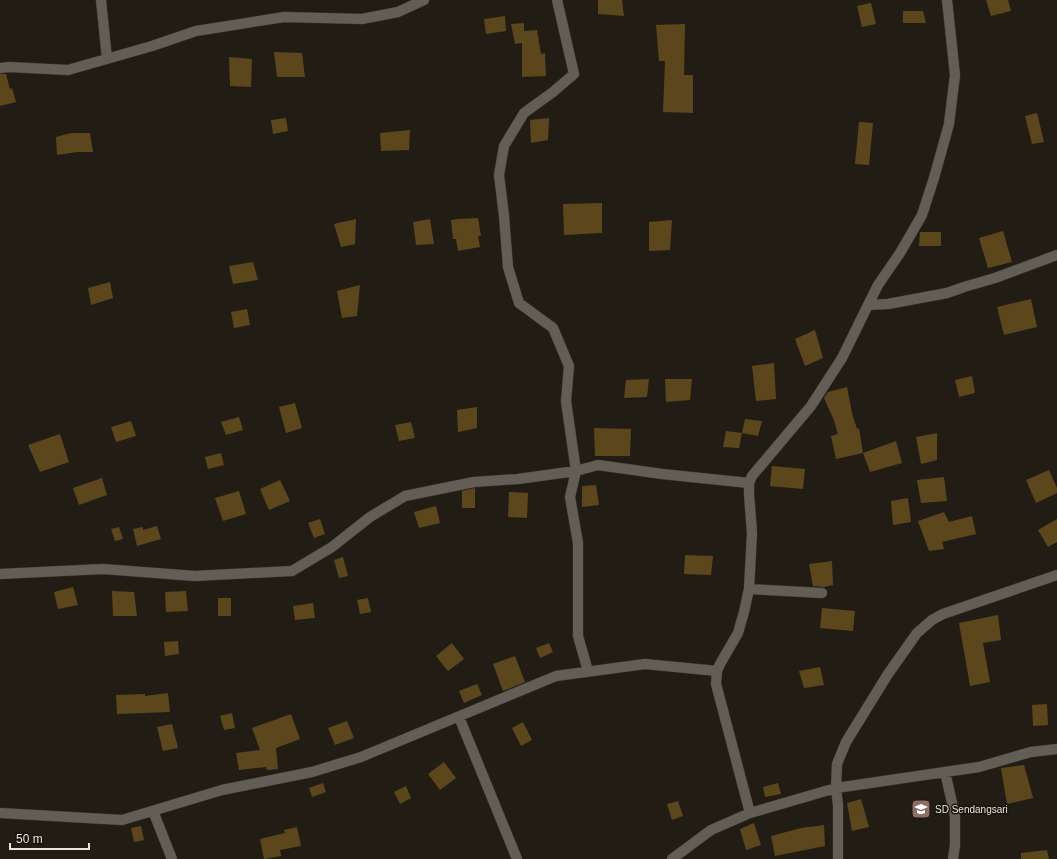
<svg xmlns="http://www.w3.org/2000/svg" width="1057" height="859" font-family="Helvetica,sans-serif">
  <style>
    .building { fill: #5c471d }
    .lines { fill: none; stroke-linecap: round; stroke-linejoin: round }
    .minor-casing { stroke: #3c3833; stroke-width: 11 }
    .minor { stroke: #635e55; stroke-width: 10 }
    .labels { text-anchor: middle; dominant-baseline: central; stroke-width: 3; stroke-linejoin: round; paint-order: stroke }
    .poi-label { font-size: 10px; fill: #e8e5df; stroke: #18140c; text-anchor: start }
  </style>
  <rect width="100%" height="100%" fill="#211d15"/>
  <path class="building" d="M598,0H622L624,16L598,14Z
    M986,0H1008L1011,11L991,16Z
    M871,3L876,24L862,27L857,6Z
    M903,11H923L926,23H903Z
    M505,16L506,31L486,34L484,19Z
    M524,23V31L537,30L541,54L545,53L546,76L522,77V43L515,44L511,24Z
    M685,24L684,75H693V113L663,112L665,61H659L656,25Z
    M274,52L302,53L305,77H277Z
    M229,57L252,59L251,87L230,86Z
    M0,74H6L10,89L12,88L16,102L0,106Z
    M1037,113L1044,142L1032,144L1025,116Z
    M286,118L288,131L273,134L271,120Z
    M549,118L548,140L531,143L530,120Z
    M859,122L873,123L869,165L855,164Z
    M410,130L409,150L381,151L380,133Z
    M71,133H90L93,152H77L57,155L56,137Z
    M602,203V233L564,235L563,204Z
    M478,218L481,236H478L480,247L458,251L456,239H453L451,220L458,219Z
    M356,219L355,244L341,247L334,224Z
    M430,219L434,244L416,245L413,222Z
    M672,220L670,250L649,251V222Z
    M1003,231L1012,262L988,268L979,238Z
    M920,232H941V246H919Z
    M253,262L258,280L233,284L229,266Z
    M110,282L113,298L91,305L88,288Z
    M360,285L357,316L342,318L337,291Z
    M1031,299L1037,327L1004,335L997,307Z
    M247,309L250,325L234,328L231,312Z
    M815,330L823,358L805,366L795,339Z
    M774,363L776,399L756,401L752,366Z
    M972,376L975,393L959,397L955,380Z
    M649,379L647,397L624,398L626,380Z
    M665,379H692L690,400L666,402Z
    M847,387L852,413L857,429L859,428L863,453L836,459L831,436L838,434L833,418L824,398L828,392Z
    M295,403L302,428L286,433L279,407Z
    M477,407V428L458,432L457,410Z
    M239,417L243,430L226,435L221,422Z
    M745,419L762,421L758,436L742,433Z
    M131,421L136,436L116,442L111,427Z
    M411,422L415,438L399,441L395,425Z
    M594,428L631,429L630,456H595Z
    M726,431L742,433L739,448L723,447Z
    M937,433V460L921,464L916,437Z
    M60,434L69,462L40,472L28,445Z
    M896,441L902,463L870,472L863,453Z
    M221,453L224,465L208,469L205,457Z
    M772,466L805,469L803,489L770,486Z
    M1049,470L1057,488V493L1036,503L1026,480Z
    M944,477L947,501L921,503L917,480Z
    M102,478L107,495L79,505L73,488Z
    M280,480L290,501L269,510L260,489Z
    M596,485L599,505L582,507V486Z
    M475,488V508H462V491Z
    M239,491L246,514L223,521L215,498Z
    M509,492L528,493L527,518L508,517Z
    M908,498L911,522L893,525L891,501Z
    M436,506L440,523L419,528L414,512Z
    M944,512L949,522L972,516L976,534L942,542L944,549L929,551L918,521Z
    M320,519L325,534L314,538L308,523Z
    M1057,519V542L1048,547L1038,530Z
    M157,526L161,539L137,546L133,529L143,527V530Z
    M119,527L123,539L115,541L111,529Z
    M685,555L713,556L711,575L684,574Z
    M343,557L348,576L339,578L334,560Z
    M832,561L833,585L824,587L813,586L809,564Z
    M73,587L78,605L58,609L54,592Z
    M112,591L134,592L137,616H113Z
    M186,591L188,611L166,612L165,592Z
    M218,598H231V616H218Z
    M368,598L371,612L360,614L357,600Z
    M313,603L315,618L295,620L293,606Z
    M822,608L855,611L853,631L820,628Z
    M998,615L1001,640L983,643L990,682L970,686L959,623Z
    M178,641L179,654L165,656L164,642Z
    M452,643L464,659L448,671L436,656Z
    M549,643L553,652L540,658L536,648Z
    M515,656L525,682L503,691L493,664Z
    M820,667L824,685L804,688L799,671Z
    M477,684L482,695L464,703L459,691Z
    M168,693L170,712L117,714L116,695L145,694V696Z
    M1047,704L1048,725L1033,726L1032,705Z
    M232,713L235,728L224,730L220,716Z
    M291,714L300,739L276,748L278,769L267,770L266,767L239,770L236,753L260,750L252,728Z
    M347,721L354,738L335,745L328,728Z
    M523,722L532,740L521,746L512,728Z
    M172,724L178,748L163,751L157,727Z
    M444,762L456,778L440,790L428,774Z
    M1024,765L1033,798L1007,804L1001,768Z
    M323,783L326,792L312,797L309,788Z
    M778,783L781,794L765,797L763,787Z
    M406,786L411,798L400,804L394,792Z
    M861,799L869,827L852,831L847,803Z
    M678,801L683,816L672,820L667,804Z
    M754,823L761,845L746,850L740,829Z
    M824,825L825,846L775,856L771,836L801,828Z
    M141,826L144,840L134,842L131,828Z
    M297,827L301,846L280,850L281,856L264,859L260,839L285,833L284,830Z
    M1047,850L1049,859H1021V853Z"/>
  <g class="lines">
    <defs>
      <path id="minor" d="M101,0L107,59
        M557,0L574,74L553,92L524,113L504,146L499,175L504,216L508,267L519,303L553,328L569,366L566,401L576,471L570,497L578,543V636L588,671
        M0,68L9,67L68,70L152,46L196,31L284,17L362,19L398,12L424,0
        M868,305L888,304L947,293L964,287L995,278L1057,255
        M0,574L103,569L195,576L292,571L332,547L370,517L405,496L474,482L518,479L576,471L598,465L662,474L749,483
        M749,589L822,593
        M459,717L517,859
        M945,772L955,816V845L953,859
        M153,811L172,859
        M0,813L122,820L222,790L312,772L361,757L556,676L645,664L717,671
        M750,813L716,684L717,671L720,664L738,633L744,612L749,589L752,533L749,494V483L752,476L811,406L842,358L868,305L878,285L900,253L922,215L934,178L949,124L955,75L947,0
        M672,859L711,830L750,813L836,788L979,767L1031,752L1057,749
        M838,859V805L836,788L837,764L846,742L888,674L917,633L932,620L943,614L1057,575"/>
    </defs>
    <use href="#minor" class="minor-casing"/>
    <use href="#minor" class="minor"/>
  </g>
  <defs>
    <symbol id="school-square" viewBox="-11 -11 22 22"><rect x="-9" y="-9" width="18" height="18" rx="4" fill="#8d6e63" stroke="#18140c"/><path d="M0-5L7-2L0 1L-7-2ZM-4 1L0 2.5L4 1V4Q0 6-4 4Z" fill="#fff"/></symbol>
  </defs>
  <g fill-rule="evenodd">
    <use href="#school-square" x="910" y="798" width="22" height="22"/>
  </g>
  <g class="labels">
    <g class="poi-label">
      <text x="935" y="809">SD Sendangsari</text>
    </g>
  </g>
  <path d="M10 843v6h79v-6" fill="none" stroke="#e8e5df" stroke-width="2"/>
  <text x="16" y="843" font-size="12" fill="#e8e5df" stroke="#18140c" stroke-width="3" paint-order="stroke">50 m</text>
</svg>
